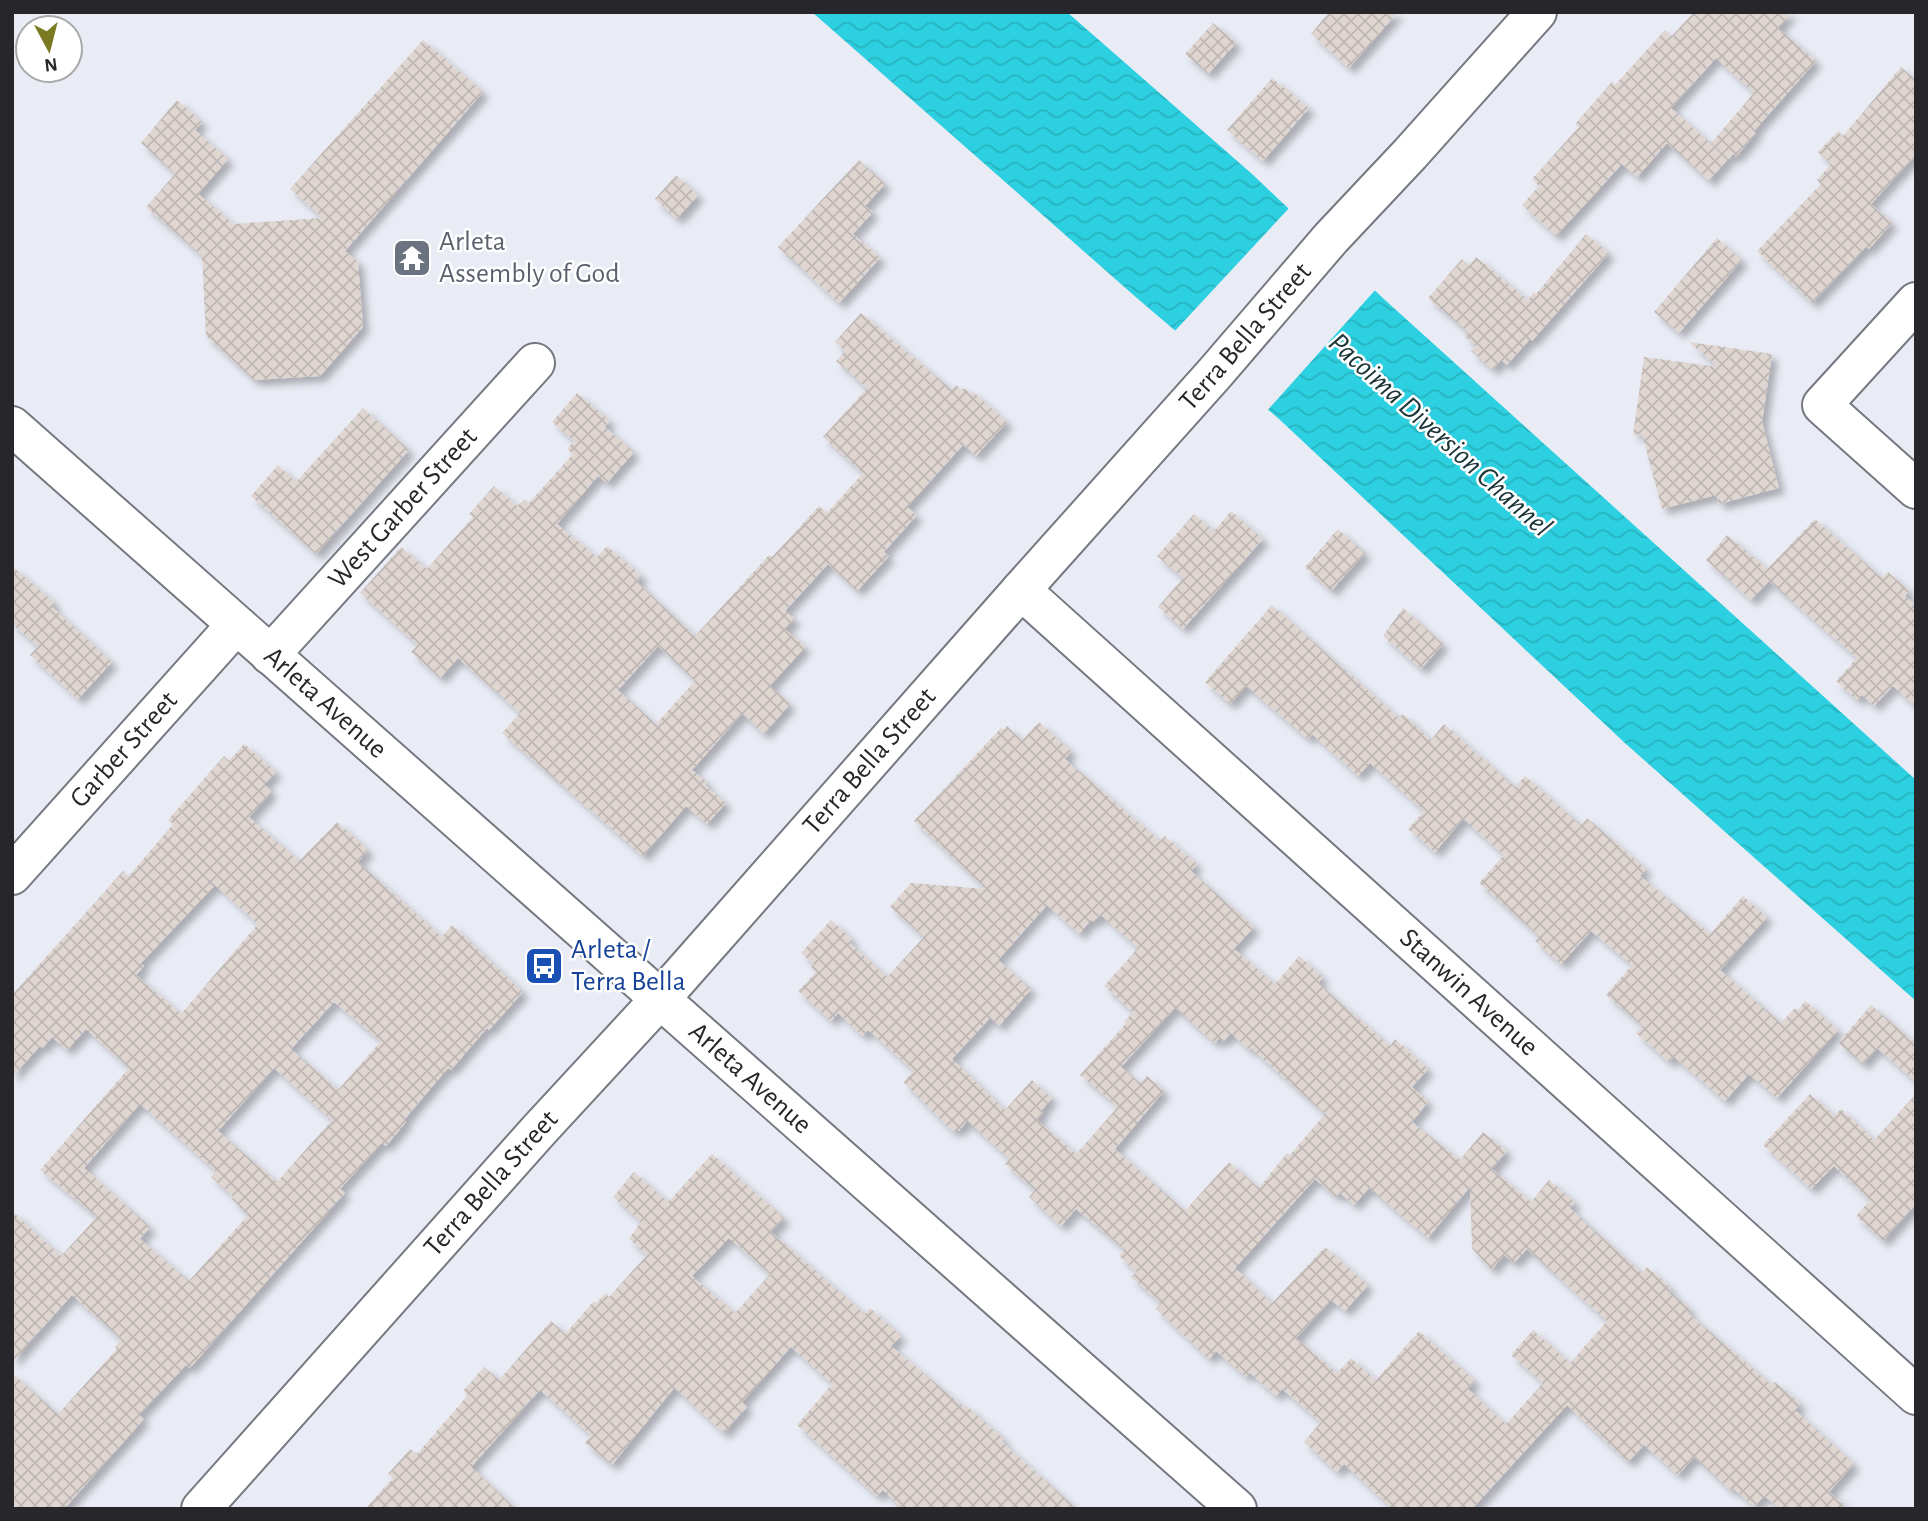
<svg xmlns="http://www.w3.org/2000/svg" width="1928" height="1521" font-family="'Alegreya Sans',sans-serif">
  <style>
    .water { fill: url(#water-waves) }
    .pier { fill: #eaecf5 }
    .building { fill: url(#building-cross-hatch); fill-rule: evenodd; filter: url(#shadow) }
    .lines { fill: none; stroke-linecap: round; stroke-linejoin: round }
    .minor-casing { stroke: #767880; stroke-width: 42 }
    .major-casing { stroke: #767880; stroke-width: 42 }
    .minor { stroke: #fff; stroke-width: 38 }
    .major { stroke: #fff; stroke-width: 38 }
    .labels { text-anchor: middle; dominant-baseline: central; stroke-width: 5; stroke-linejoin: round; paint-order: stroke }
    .worship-label { font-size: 28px; fill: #5b616d; stroke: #fff; text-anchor: start }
    .street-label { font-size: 28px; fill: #27272b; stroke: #fff }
    .transit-label { font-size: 28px; fill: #164399; stroke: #fff; text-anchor: start }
    .water-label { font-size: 30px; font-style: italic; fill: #1b3437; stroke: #fff }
  </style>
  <defs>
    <pattern id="water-waves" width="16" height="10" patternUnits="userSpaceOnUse" patternTransform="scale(1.75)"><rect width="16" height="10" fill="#2cd0e0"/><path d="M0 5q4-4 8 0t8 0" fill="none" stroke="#27b3c0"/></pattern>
    <pattern id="building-cross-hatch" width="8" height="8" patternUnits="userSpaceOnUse" patternTransform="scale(1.75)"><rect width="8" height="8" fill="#dfd5d1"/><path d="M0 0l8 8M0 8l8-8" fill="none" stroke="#bfb7b4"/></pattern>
    <filter id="shadow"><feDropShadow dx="6" dy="6" stdDeviation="3.5" flood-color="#0004"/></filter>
  </defs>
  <rect width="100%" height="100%" fill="#eaecf5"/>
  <path class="water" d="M812,12H1067L1252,174L1385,300L1916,780V1001L1626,744L1279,419L1138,299Z"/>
  <path class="pier" d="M1291,206L1377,288L1266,412L1173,333Z"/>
  <path class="building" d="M1329,12H1398L1349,68L1311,34Z
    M1694,12H1792L1778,28L1816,61L1754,131L1756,133L1736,157L1733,154L1729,159L1711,143L1754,93L1716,58L1671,108L1728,159L1709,181L1667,143L1637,177L1622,164L1556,236L1522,205L1539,186L1532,179L1579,127L1575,124L1612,82L1615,85L1665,30L1672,36Z
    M1213,23L1236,43L1208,74L1185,54Z
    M423,40L483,92L345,251L358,262L363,327L320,376L254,380L206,336L202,256L146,207L175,174L141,143L177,100L202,122L195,130L228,159L198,194L234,224L323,218L290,189Z
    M1901,67L1916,80V155L1871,204L1892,223L1869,249L1866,247L1812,303L1757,251L1821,184L1817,180L1831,164L1818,152L1838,131L1843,136Z
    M1272,78L1309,108L1263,161L1227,130Z
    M859,160L885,184L865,206L873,212L853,234L880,258L839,303L778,247Z
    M676,175L698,195L677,219L655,199Z
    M1586,234L1609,253L1532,341L1530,339L1507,365L1501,360L1493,370L1471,351L1476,346L1464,336L1468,332L1428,298L1462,259L1469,266L1476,257L1528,300L1534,292L1536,294Z
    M1717,238L1742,260L1679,333L1654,312Z
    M861,313L952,390L956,385L962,390L964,388L971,394L973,392L1007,422L976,456L963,445L907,507L917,515L884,552L889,556L857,591L828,564L785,611L795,619L785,629L805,647L770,686L790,704L764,734L742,714L692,770L707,782L705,785L726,803L707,824L686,806L643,856L502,733L520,713L458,658L440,678L411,652L418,645L360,593L401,547L427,569L473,517L469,514L494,486L517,506L525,499L529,503L573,454L567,449L574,441L552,422L577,393L610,421L605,427L634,452L607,483L598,476L557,524L597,557L607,546L642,576L637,582L695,636L769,555L772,557L819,506L827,513L863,473L823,437L867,388L836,361L845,351L835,342ZM658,646L695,681L656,724L618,690Z
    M1689,342L1772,354L1762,422L1779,488L1719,504L1716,495L1662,509L1642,434L1633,435L1644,357L1718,367Z
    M363,408L409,450L316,554L251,496L278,465L296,482Z
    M1231,511L1263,539L1183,629L1158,607L1183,578L1157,556L1194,514L1214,531Z
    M1815,519L1882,578L1888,572L1909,591L1905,596L1916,606V707L1893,686L1874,706L1862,695L1857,700L1836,681L1857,658L1769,581L1751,600L1706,560L1727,535L1767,569Z
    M1338,529L1365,553L1331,591L1305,567Z
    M12,566L55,603L52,607L112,662L78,699L30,655L38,646L12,624Z
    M1272,605L1399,718L1403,714L1431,740L1444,724L1515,787L1525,776L1581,825L1587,818L1646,869L1640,876L1710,934L1743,896L1767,917L1720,970L1781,1023L1795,1008L1798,1010L1805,1001L1838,1030L1777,1098L1749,1074L1725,1101L1674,1057L1669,1062L1636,1033L1643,1026L1606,995L1632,965L1591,931L1561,964L1535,941L1539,936L1479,883L1504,855L1463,819L1435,852L1408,829L1424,811L1370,763L1358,776L1312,734L1308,739L1246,686L1230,704L1205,682Z
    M1403,608L1443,644L1421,669L1383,636Z
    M1039,722L1071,751L1065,759L1160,841L1165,836L1197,864L1191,871L1254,927L1234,949L1275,984L1299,956L1323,977L1318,983L1390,1046L1395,1039L1428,1069L1412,1087L1428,1102L1412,1122L1460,1160L1483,1132L1507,1151L1492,1169L1531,1202L1549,1180L1575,1202L1570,1208L1596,1232L1642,1273L1647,1267L1671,1288L1669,1290L1691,1310L1688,1313L1772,1385L1775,1382L1801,1404L1795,1410L1854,1464L1829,1492L1849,1509H1781L1764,1496L1754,1507L1733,1488L1731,1491L1694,1457L1678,1475L1644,1445L1628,1462L1567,1405L1472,1509H1393L1344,1464L1337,1472L1304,1442L1321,1422L1282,1389L1276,1396L1250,1373L1246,1377L1216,1351L1209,1359L1156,1309L1161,1303L1131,1277L1137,1272L1119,1256L1124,1249L1076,1209L1061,1226L1029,1197L1035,1190L1005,1164L1010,1159L967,1121L959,1131L957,1128L953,1132L903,1082L914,1071L868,1030L863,1036L838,1013L831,1021L798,991L816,972L811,967L814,964L801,953L831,920L852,939L849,942L887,977L924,937L890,907L911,883L986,889L914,821L1001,728L1003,730L1007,726L1022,740ZM1047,905L1079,934L1091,920L1094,922L1101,915L1138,948L1104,986L1133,1012L1124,1022L1126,1023L1080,1075L1114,1103L1112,1105L1117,1108L1076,1154L1037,1120L1043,1113L1041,1111L1052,1098L1032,1080L1005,1110L952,1059L990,1018L999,1026L1031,989L998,960ZM1175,1008L1215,1043L1219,1038L1223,1042L1231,1033L1249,1050L1251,1048L1325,1114L1290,1155L1287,1153L1259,1188L1229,1162L1185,1211L1115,1149L1164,1091L1147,1076L1140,1083L1121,1067ZM1315,1179L1336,1197L1340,1193L1354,1205L1369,1188L1428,1238L1470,1187L1472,1248L1491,1270L1504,1255L1514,1263L1527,1249L1607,1321L1570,1363L1533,1330L1511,1355L1543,1383L1506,1424L1468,1389L1475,1381L1419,1331L1376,1380L1351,1358L1337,1373L1296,1338L1331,1300L1345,1311L1368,1285L1325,1247L1272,1303L1235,1268Z
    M244,744L276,772L264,785L271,790L269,795L249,817L299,861L337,822L368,850L358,862L442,937L452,925L523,992L489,1030L487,1028L451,1070L448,1068L404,1120L406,1122L386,1146L382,1143L340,1189L345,1193L190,1368L186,1365L139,1415L144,1419L64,1509H12V1373L58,1414L117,1349L115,1347L121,1339L72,1295L12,1362V1211L61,1256L97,1217L40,1170L129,1068L86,1029L67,1050L52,1037L43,1048L40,1046L12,1077V995L123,871L129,876L173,824L168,820L224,756L229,761ZM215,885L258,924L181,1014L136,975L144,966L141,963ZM334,1002L381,1041L338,1090L291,1049ZM274,1068L332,1120L277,1182L218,1131ZM140,1104L216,1171L211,1177L234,1197L232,1199L248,1215L189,1281L140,1239L150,1227L84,1168Z
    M1871,1005L1916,1044V1082L1877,1048L1863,1064L1838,1043Z
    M1810,1094L1834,1116L1841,1109L1874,1140L1916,1094V1204L1883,1241L1856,1216L1870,1200L1834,1166L1811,1189L1763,1145Z
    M712,1154L784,1218L771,1232L865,1314L870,1308L901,1336L891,1346L965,1408L967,1406L1004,1439L1002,1441L1010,1449L1077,1509H902L883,1490L877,1496L797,1425L832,1384L791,1347L742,1402L747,1407L724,1433L674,1388L612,1465L585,1443L591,1435L540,1390L471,1467L516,1509H365L393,1478L388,1474L410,1449L417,1454L468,1395L463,1391L484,1367L499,1380L551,1321L565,1334L594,1301L596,1303L606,1293L609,1297L647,1255L629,1239L641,1221L613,1197L634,1172L668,1202ZM729,1238L770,1274L735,1313L692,1276Z"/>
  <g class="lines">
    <defs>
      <g id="minor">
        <path d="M1916,302L1822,405L1916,489"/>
        <path id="s1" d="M1021,590L1916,1395"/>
        <path id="s2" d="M270,655L535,363"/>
        <path id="s3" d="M12,875L236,625"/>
      </g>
      <g id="major">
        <path id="s4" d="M12,426L1237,1509"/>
        <path id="s5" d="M201,1509L540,1129L661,998L1021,590L1215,373L1331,238L1410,154L1537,12"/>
      </g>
    </defs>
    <use href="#minor" class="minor-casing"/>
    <use href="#major" class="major-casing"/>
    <use href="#minor" class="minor"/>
    <use href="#major" class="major"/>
  </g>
  <defs>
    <symbol id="temple-square" viewBox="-11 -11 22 22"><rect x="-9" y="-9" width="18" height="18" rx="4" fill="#6b7280" stroke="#fff"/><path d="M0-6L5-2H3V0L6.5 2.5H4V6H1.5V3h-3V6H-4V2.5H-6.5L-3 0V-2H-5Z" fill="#fff"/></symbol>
    <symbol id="bus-square" viewBox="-11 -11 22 22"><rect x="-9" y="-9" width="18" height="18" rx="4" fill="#1a4fb4" stroke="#fff"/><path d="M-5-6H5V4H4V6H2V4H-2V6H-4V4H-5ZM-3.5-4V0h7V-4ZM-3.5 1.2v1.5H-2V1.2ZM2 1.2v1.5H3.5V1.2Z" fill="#fff"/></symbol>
  </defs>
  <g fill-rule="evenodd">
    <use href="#temple-square" x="390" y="236" width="44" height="44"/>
    <use href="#bus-square" x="522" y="944" width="44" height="44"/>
  </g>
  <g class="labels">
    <g class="worship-label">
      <text x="439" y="242">Arleta<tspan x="439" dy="32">Assembly of God</tspan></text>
    </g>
    <g class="street-label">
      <text stroke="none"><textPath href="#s5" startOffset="1570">Terra Bella Street</textPath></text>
      <text stroke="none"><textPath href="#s2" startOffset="198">West Garber Street</textPath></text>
      <text stroke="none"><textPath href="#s4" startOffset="418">Arleta Avenue</textPath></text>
      <text stroke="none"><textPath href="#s3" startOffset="168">Garber Street</textPath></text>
      <text stroke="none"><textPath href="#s5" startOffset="1003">Terra Bella Street</textPath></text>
      <text stroke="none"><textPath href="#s1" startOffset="602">Stanwin Avenue</textPath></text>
      <text stroke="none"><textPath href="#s4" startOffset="985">Arleta Avenue</textPath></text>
      <text stroke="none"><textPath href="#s5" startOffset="436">Terra Bella Street</textPath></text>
    </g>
    <g class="transit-label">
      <text x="571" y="950">Arleta /<tspan x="571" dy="32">Terra Bella</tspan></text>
    </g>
    <g class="water-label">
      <text transform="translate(1440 435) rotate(42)">Pacoima Diversion Channel</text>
    </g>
  </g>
  <rect width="1928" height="1521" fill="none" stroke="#27272b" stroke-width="28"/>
  <g transform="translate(49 49) rotate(173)"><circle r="33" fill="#ffffff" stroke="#a9a9aa" stroke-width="2"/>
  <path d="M0-5L12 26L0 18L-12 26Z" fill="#7a7a22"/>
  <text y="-10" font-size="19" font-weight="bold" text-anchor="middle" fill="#27272b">N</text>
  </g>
</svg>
